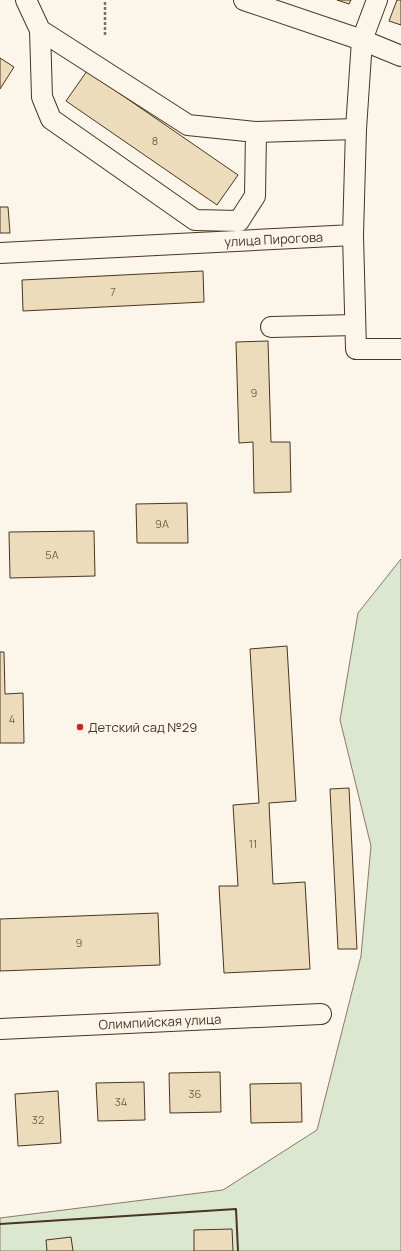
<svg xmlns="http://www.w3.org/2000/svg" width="401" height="1251" font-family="Manrope,sans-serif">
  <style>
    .green { fill: #dce7d0; stroke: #887966 }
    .building { fill: #ecdcbc; stroke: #4a3520 }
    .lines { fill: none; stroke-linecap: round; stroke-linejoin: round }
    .minor-casing { stroke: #4a3520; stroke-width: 22 }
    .path { stroke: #7f6f5c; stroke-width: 2.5; stroke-dasharray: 3 2; stroke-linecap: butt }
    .minor { stroke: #fbf6e9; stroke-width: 20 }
    .wall { stroke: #4a3520; stroke-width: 2 }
    .poi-dot { fill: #c62828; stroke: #fbf6e9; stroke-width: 1.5 }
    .labels { text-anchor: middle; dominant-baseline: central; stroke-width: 3; stroke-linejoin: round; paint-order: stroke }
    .number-label { font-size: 11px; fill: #725f47 }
    .street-label { font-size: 13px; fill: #4a3520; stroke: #fbf6e9 }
    .poi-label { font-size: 13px; fill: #4a3520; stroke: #fbf6e9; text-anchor: start }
  </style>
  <rect width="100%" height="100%" fill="#fbf6e9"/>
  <path class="green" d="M401,559V1251H0V1218L223,1190L317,1130L361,956L371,846L340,720L358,613Z"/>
  <path class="building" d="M337,0H351L349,4Z
    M397,0H401V25L389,21Z
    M0,58L14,67L0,89Z
    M87,71L238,175L217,205L66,101Z
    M0,207H8L10,233H0Z
    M203,271L204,302L23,311L22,280Z
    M268,341L271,442H290L291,492L254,493L253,442L239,443L236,342Z
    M187,503L188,543H137L136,504Z
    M94,531L95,576L10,578L9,532Z
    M287,646L296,801L269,803L273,884L305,882L310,969L224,973L219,886H238L233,805L259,803L250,649Z
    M0,652H4L5,694L23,693L24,743H0Z
    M349,788L357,949H338L330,789Z
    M158,913L160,965L0,971V919Z
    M220,1072L221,1112L170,1113L169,1073Z
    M144,1082L145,1120L98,1121L96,1083Z
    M301,1083L302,1122L251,1123L250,1084Z
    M58,1091L61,1143L18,1146L15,1094Z
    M232,1229L233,1251H194V1230Z
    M71,1237L73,1251H47L46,1240Z"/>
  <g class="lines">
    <defs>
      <g id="minor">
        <path d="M26,0L40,30L42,97L51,119L195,220L239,221L255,196L256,132L188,125L40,30"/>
        <path d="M244,0L362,40L401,56"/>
        <path d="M256,132L356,129"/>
        <path d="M353,235L356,349H401"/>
        <path id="s1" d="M0,253L353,235L356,129L362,40L377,0"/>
        <path d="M271,327L355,325"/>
        <path id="s2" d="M0,1029L321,1014"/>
      </g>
    </defs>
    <use href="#minor" class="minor-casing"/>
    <path class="path" d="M105,35V0"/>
    <use href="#minor" class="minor"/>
    <path class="wall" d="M0,1224L236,1209L238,1251"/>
  </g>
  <circle class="poi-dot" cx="80" cy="727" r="4"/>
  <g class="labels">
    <g class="number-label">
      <text x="155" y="140">8</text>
      <text x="113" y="291">7</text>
      <text x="254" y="392">9</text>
      <text x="162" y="523">9А</text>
      <text x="52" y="554">5А</text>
      <text x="12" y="718">4</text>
      <text x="253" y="843">11</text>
      <text x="79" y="942">9</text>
      <text x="195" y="1093">36</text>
      <text x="121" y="1101">34</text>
      <text x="38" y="1119">32</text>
    </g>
    <g class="street-label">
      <text stroke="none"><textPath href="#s1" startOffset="274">улица Пирогова</textPath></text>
      <text stroke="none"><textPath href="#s2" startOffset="160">Олимпийская улица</textPath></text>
    </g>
    <g class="poi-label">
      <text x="88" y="727">Детский сад №29</text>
    </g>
  </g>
</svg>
